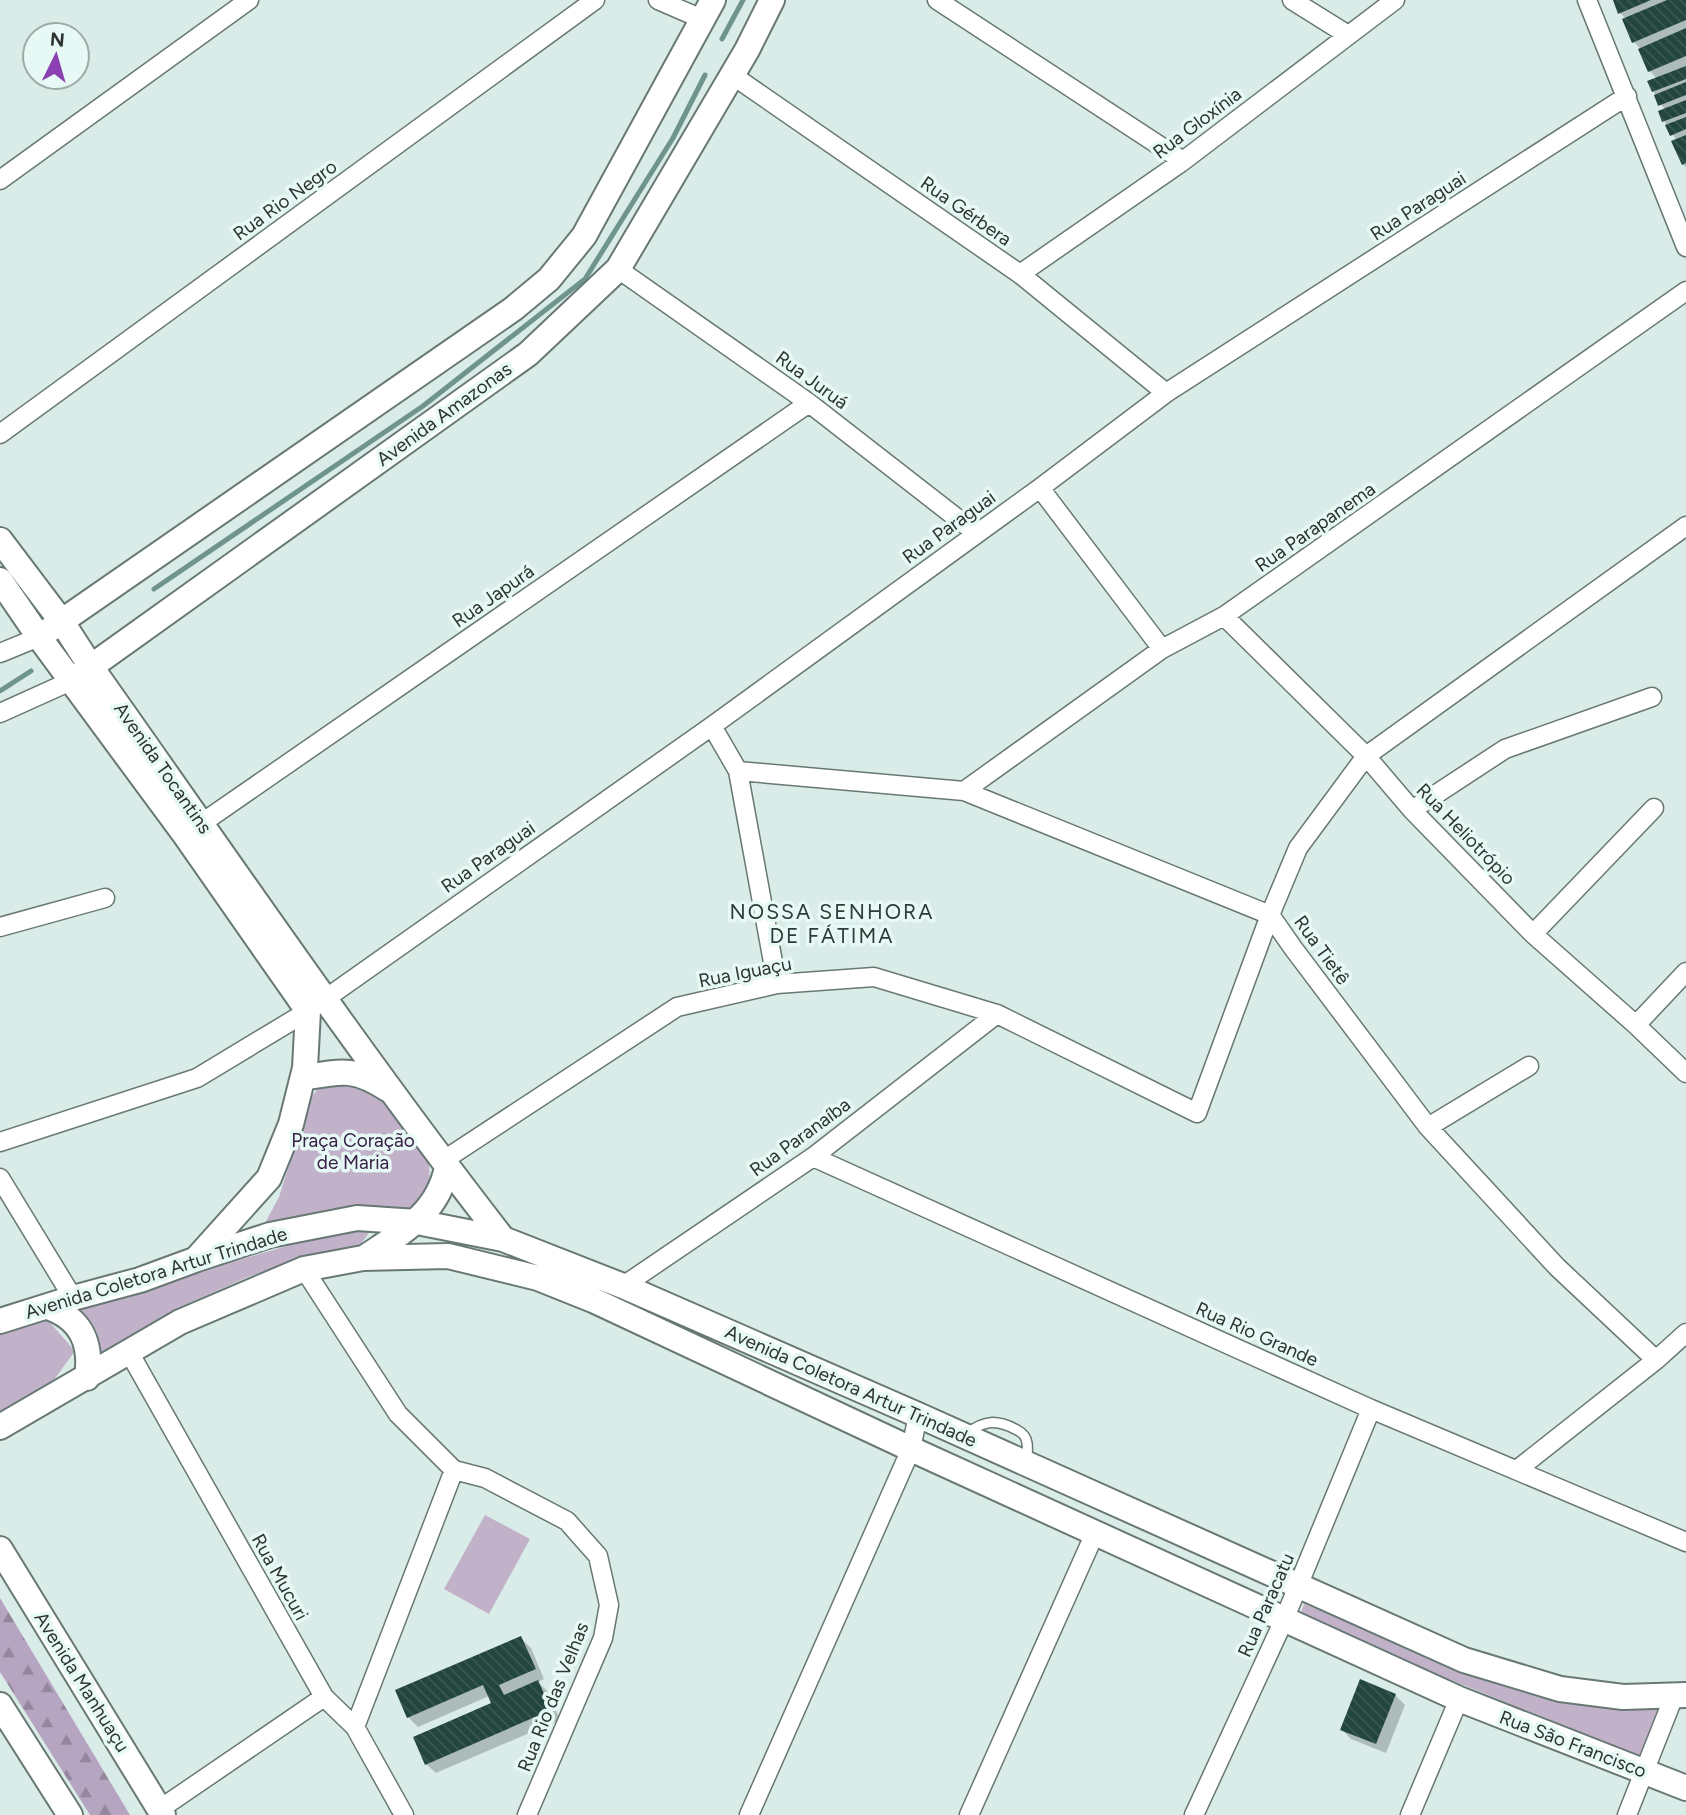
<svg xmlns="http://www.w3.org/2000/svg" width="1686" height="1815" font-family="Figtree,sans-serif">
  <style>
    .green { fill: #c1b2ca }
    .forest { fill: url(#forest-firs) }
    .shadow { fill: #0003 }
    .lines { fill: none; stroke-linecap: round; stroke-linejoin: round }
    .stream { stroke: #6f948c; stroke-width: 5 }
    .building { fill: url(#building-back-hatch) }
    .lane-casing { stroke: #687874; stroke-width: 12 }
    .street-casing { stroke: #687874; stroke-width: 21 }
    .secondary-casing { stroke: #687874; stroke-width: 28 }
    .lane { stroke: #fff; stroke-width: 9 }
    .street { stroke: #fff; stroke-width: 18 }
    .secondary { stroke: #fff; stroke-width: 24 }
    .labels { text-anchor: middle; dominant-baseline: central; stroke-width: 7; stroke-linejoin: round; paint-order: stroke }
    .street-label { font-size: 19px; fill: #2e3433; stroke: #e7f9f5 }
    .park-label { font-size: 19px; fill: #382046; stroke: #e7f9f5 }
    .neighbourhood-label { font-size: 21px; letter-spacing: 2px; fill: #2e3c39; stroke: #e7f9f5 }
  </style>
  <defs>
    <pattern id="forest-firs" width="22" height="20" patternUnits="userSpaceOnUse" patternTransform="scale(1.75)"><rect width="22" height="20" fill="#b6a5c1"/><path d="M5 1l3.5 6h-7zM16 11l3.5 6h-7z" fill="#94879d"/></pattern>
    <pattern id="building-back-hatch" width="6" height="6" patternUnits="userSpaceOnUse" patternTransform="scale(1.75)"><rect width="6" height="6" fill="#22453e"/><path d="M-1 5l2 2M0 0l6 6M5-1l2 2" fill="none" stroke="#3a5852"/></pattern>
  </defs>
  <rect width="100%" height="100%" fill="#daece8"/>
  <path class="green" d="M340,1080L382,1096L429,1163L430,1186L416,1205L408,1209L381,1207L328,1210L263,1227L279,1197L310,1099L319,1087Z
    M374,1226L360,1245L250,1276L178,1308L100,1358L75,1308L314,1238Z
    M46,1318L75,1351L48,1388L0,1415V1333Z
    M485,1515L530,1539L489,1614L444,1589Z
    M1304,1604L1522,1690L1603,1708L1664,1709L1643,1758L1299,1618Z"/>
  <path class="forest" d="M0,1598L130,1815H90L0,1672Z"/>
  <path class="shadow" d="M1614,0H1686V167L1683,164L1677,141L1664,121L1665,110L1653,91L1657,79L1650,71L1640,48L1634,42L1624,20L1626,19L1620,13Z
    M521,1638L531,1648L544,1679L538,1682L548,1692L560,1720L436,1773L426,1764L493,1704L489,1696L418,1727L408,1717Z
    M1395,1695L1405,1705L1386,1753L1351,1739L1342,1730Z"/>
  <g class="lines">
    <path class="stream" d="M722,39L743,0
      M154,589L423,406L585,279L673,138L705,75
      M0,691L31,671"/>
  </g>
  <path class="building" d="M1613,0H1651L1618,14Z
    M1667,0H1686V20L1632,43L1622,19Z
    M1686,28V56L1648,72L1638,49Z
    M1686,66V79L1652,92L1647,81Z
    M1686,82V95L1658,106L1654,95Z
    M1686,100V113L1662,122L1658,111Z
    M1686,117V129L1670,136L1665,125Z
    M1686,135V163L1682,165L1671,141Z
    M521,1636L536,1669L499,1685L504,1695L538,1680L551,1710L425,1765L413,1737L491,1703L483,1685L407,1718L395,1690Z
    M1360,1679L1396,1694L1376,1744L1340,1730Z"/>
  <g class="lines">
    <defs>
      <path id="lane" d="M966,1434C984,1420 997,1419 1017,1430C1023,1433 1026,1436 1027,1443C1028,1448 1027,1454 1027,1460"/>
      <path id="street" d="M658,0L702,19
        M937,0L1183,161
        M1292,0L1348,35
        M1587,0L1686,247
        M732,75L1020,274L1166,393
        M0,180L249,0
        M618,269L809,403L976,533
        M1020,274L1183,161L1395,0
        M0,434L595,0
        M1040,488L1162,649
        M1224,616L1366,756L1412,810L1533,934L1636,1025L1686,1073
        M0,653L39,637
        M0,713L71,681
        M712,726L738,771L777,984
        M738,771L964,791L1270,915L1293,948L1428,1127L1557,1267L1656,1360
        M964,791L1162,649L1224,616L1686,291
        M1412,810L1505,749L1652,697
        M202,823L809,403
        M0,927L105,898
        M1533,934L1654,808
        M1636,1025L1686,972
        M1428,1127L1529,1066
        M0,1142L197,1078L308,1011L712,726L1040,488L1166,393L1627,96
        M813,1157L1371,1409L1686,1542
        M444,1160L677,1007L777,984L874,977L997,1014L1197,1113L1270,915L1298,848L1366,756L1686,526
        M0,1178L73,1298
        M304,1269L398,1414L454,1470L485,1478L567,1521L598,1556L609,1605L603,1638L527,1815
        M623,1286L813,1157L997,1014
        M129,1352L324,1697L355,1727L404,1815
        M1518,1469L1656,1360L1686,1333
        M355,1727L454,1470
        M160,1809L324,1697
        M749,1815L911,1449L918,1415
        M969,1815L1095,1533
        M1194,1815L1284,1620L1371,1409
        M1410,1815L1459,1699
        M1627,1815L1674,1696"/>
      <path id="secondary" d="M0,540L62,622L91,667C227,859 359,1054 503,1239
        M0,580L39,637L185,835L308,1011L305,1068L291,1124L269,1178L197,1258
        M39,637L513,309L549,279L584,236L713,0
        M71,681L528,354L618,269L747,50L772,0
        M303,1078C342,1071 354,1067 389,1090
        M364,1258C401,1233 438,1214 447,1167
        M48,1307C82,1319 92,1344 87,1378
        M0,1321L73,1298L140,1280L197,1259L270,1235L357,1218L417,1222L503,1239L623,1286L918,1415L1464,1660L1560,1689L1623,1697L1686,1695
        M0,1427L180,1322L304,1269L363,1258L448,1256L538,1278L593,1300L911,1449L1459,1699L1686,1788
        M0,1549L163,1815
        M0,1705L70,1815"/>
    </defs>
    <use href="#lane" class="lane-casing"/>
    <use href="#street" class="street-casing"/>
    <use href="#secondary" class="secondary-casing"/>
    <use href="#lane" class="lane"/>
    <use href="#street" class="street"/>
    <use href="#secondary" class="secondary"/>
  </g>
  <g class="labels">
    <g class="street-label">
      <text transform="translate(1197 123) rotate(-37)">Rua Gloxínia</text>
      <text transform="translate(285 200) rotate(-36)">Rua Rio Negro</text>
      <text transform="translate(1418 206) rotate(-33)">Rua Paraguai</text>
      <text transform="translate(966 211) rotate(35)">Rua Gérbera</text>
      <text transform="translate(812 380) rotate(36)">Rua Juruá</text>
      <text transform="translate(444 414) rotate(-36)">Avenida Amazonas</text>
      <text transform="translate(949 527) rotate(-36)">Rua Paraguai</text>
      <text transform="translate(1315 527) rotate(-35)">Rua Parapanema</text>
      <text transform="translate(493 596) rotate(-35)">Rua Japurá</text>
      <text transform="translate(163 768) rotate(55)">Avenida Tocantins</text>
      <text transform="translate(1466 834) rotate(46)">Rua Heliotrópio</text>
      <text transform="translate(488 857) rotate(-35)">Rua Paraguai</text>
      <text transform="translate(1322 950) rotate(54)">Rua Tietê</text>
      <text transform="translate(745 972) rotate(-11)">Rua Iguaçu</text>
      <text transform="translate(800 1137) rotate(-36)">Rua Paranaíba</text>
      <text transform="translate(156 1273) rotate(-17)">Avenida Coletora Artur Trindade</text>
      <text transform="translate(1257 1334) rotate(24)">Rua Rio Grande</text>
      <text transform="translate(851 1386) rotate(24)">Avenida Coletora Artur Trindade</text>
      <text transform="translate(280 1577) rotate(61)">Rua Mucuri</text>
      <text transform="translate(1266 1605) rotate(-66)">Rua Paracatu</text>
      <text transform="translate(82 1682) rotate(58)">Avenida Manhuaçu</text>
      <text transform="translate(553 1697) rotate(-68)">Rua Rio das Velhas</text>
      <text transform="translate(1573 1744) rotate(21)">Rua São Francisco</text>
    </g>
    <g class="park-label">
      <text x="353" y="1140">Praça Coração<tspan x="353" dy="22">de Maria</tspan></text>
    </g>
    <g class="neighbourhood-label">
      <text x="832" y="911">NOSSA SENHORA<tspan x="832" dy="24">DE FÁTIMA</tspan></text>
    </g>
  </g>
  <g transform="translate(56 56) rotate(5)"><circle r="33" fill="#e7f9f5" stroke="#9daaa7" stroke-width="2"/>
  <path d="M0-5L12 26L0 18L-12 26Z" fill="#8b3fb1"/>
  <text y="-10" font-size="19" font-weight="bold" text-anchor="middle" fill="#2e3433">N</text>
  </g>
</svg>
